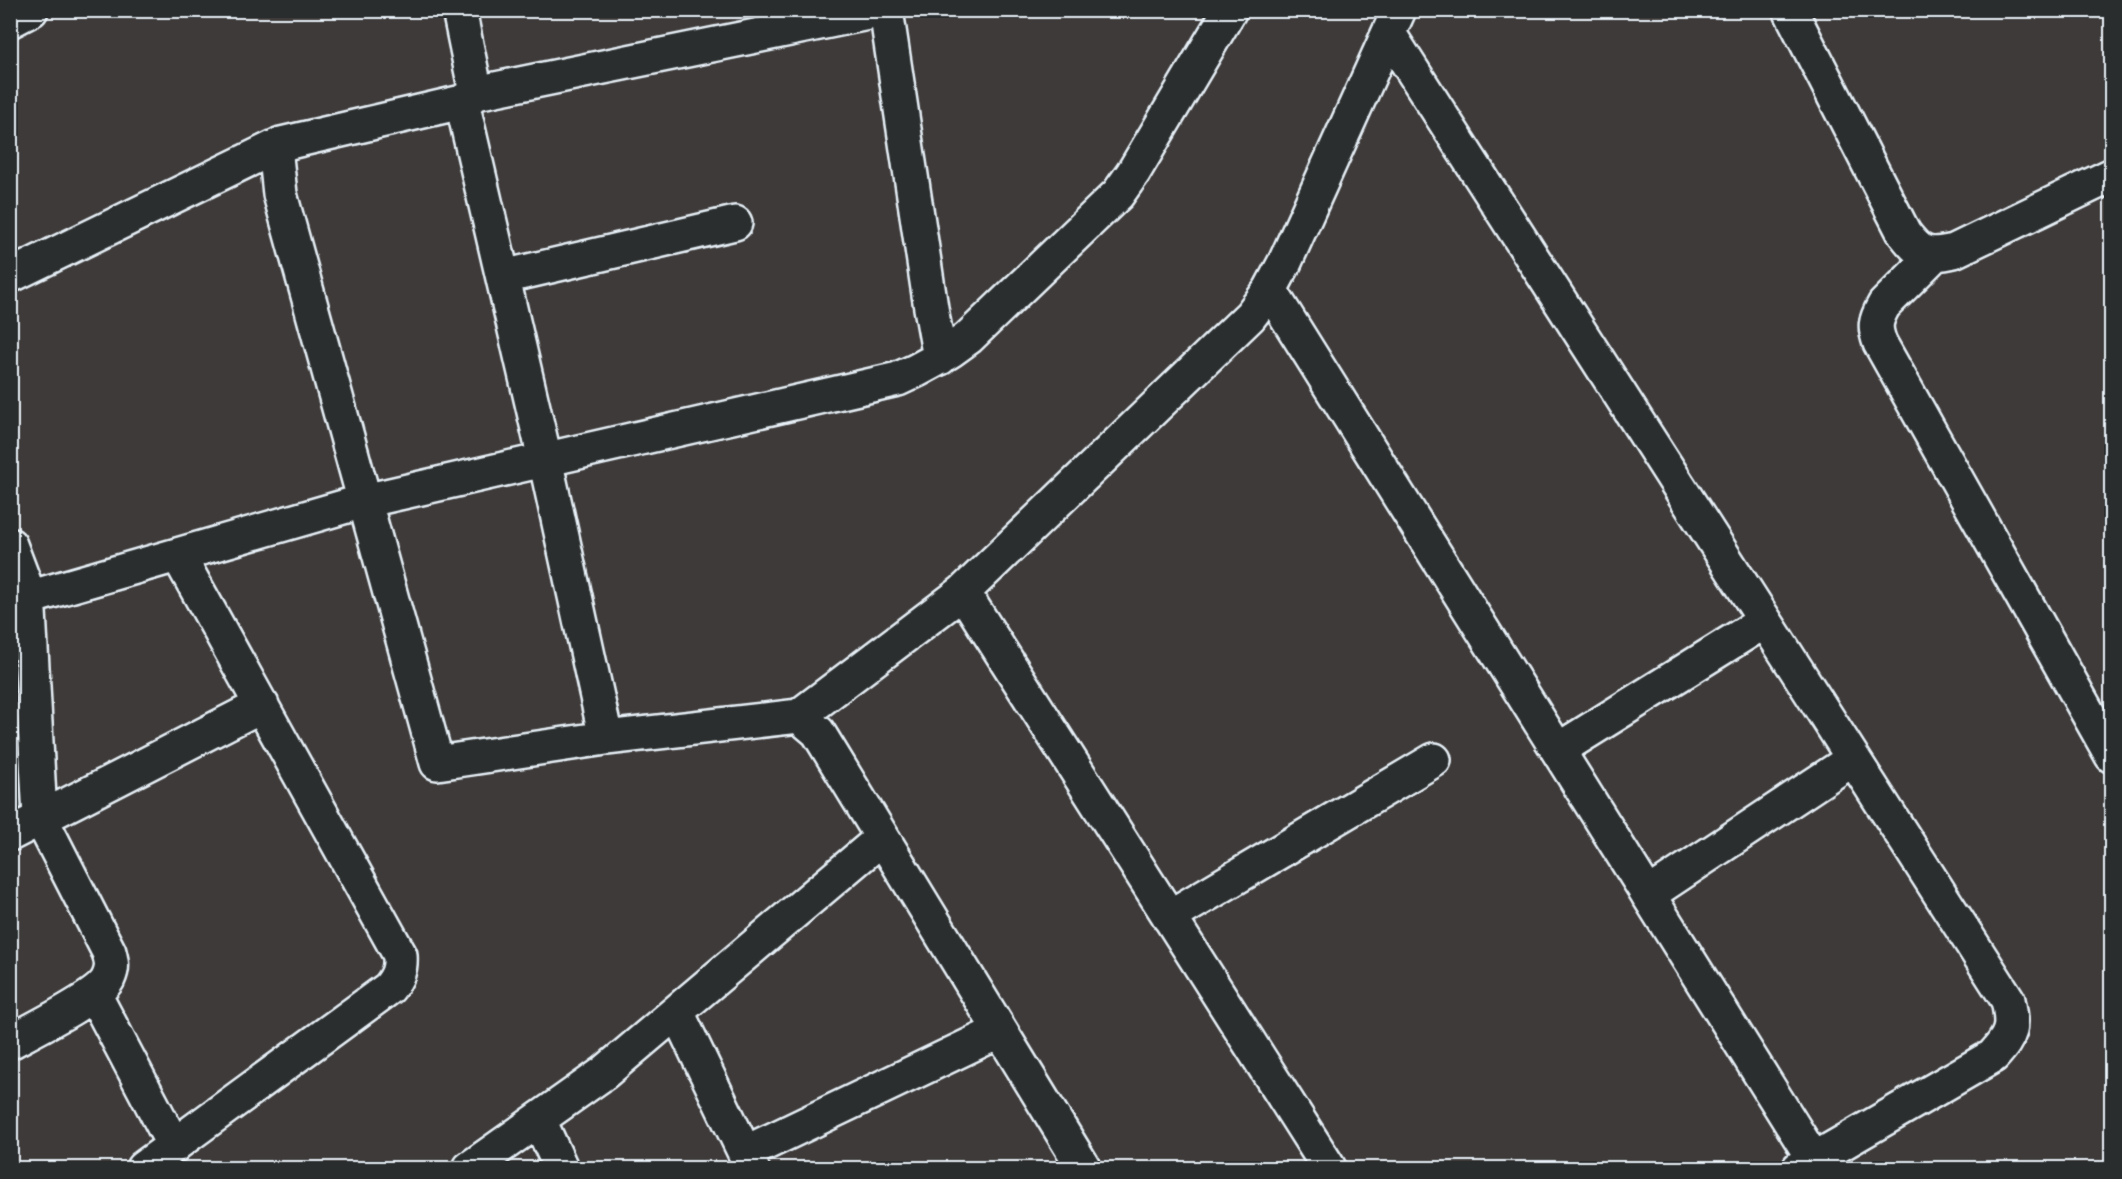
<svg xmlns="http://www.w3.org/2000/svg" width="2122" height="1179" font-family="'Comic Neue',sans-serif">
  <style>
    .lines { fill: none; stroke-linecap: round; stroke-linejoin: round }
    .minor-casing { stroke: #e8f1f8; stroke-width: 38 }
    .minor { stroke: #2a2d2e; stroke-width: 33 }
  </style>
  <rect width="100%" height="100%" fill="#3e3a39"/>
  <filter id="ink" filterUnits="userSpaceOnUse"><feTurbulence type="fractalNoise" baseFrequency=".0167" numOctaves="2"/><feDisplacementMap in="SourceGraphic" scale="12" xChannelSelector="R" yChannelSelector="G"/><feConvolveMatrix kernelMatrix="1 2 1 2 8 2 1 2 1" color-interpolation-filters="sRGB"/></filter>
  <g filter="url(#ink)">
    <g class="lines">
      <defs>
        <path id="minor" d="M459,10L476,93L462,102L281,144L276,157L280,194L437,763L606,738L799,716L818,732L1084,1168
          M886,10L931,308L940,358
          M1790,10L1904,233C1921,255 1927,257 1954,251L2112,175
          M10,21L31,10
          M1389,34L2008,1000C2014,1028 2012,1035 1993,1056L1799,1168
          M476,93L883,10
          M462,102L545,459L606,738
          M1934,255L1884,305C1875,321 1874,327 1880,343L2112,756
          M10,276L281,144
          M503,277L735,223
          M1270,290L1814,1160
          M10,545L24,582L29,611L40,817L109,952C112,963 113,968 108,979C99,997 32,1030 10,1042
          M963,592L1329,1168
          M28,598L364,501L898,379C924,368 946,355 968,338L1118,194L1133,173L1230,10
          M799,716L963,592L1250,316L1270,290L1285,262L1399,10
          M1558,750L1765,621
          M10,834L262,705
          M1648,895L1853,759
          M1169,917L1434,760
          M94,994L174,1146
          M677,1012L752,1168
          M539,1120L561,1168
          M745,1153L1000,1031
          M143,1168L389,988C398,977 401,969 400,955L178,555
          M470,1168L604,1073L882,838"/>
      </defs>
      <use href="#minor" class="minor-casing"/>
      <use href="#minor" class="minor"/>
    </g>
  </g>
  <rect width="2122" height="1179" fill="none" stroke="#2a2d2e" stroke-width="36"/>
  <rect x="18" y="18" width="2086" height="1143" fill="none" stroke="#e8f1f8" stroke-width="2" filter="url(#ink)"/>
</svg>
